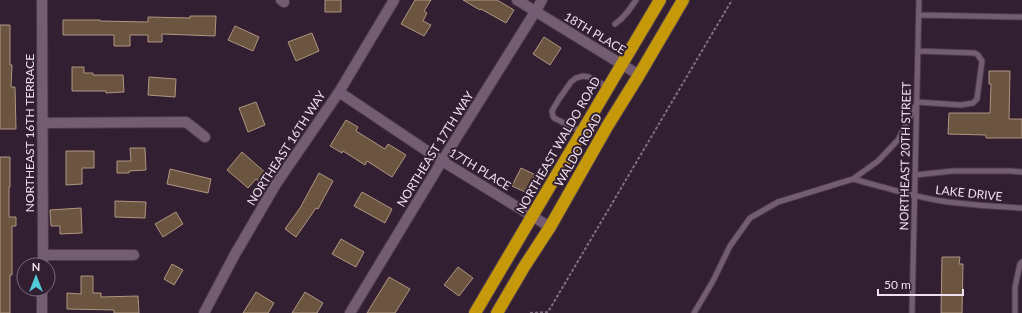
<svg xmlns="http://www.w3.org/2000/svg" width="1022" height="313" font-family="Lato,sans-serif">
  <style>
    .building { fill: #6b5541; stroke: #af9681 }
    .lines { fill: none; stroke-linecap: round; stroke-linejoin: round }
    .lane-casing { stroke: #4c3c4c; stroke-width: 7 }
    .street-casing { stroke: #4c3c4c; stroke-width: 12 }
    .highway-casing { stroke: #4c3c4c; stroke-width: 14 }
    .path { stroke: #817180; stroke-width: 2; stroke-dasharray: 3 2; stroke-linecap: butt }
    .lane { stroke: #745d72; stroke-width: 5 }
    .street { stroke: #745d72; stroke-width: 10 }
    .highway { stroke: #c6990a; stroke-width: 12 }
    .labels { text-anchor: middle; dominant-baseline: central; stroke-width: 4; stroke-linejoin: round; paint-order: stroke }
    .street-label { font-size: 12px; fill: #efe2ee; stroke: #321f31 }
  </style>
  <rect width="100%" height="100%" fill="#321f31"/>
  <path class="building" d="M325,0H341V12H325Z
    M415,0H431L424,11L427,13L423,21L431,25L424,36L401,24Z
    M463,0H497L514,10L506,23L481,9L480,10Z
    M190,16H216L215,36L162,34V42H148V35H130V46H114V35H63V20H100V21L148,22V17L190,18Z
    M0,25H10V65H12L11,87H15L16,129H0Z
    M235,26L259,37L253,51L228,40Z
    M312,33L319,51L296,61L288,42Z
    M544,37L561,48L550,65L533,54Z
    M72,67H84V73H93V75H123L124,92L106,93V91H72Z
    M989,71H1010L1009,119H1022V138H986V135L948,134L949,113H990L991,84H989Z
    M149,77L176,79L175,97L148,95Z
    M256,102L265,125L248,132L239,108Z
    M346,120L358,127L356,131L385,149L388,144L406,155L392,177L367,161L365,165L343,151L342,153L330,146Z
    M130,148H145L146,170L129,171V173H117V161H131Z
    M66,151H94V168H82V184L66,185Z
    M242,152L267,174L260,182L256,179L248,188L227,170Z
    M0,157H10V187H9V217H16V226H12V275H10V313H0Z
    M521,168L542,178L534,192L527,188L525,192L512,186Z
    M170,169L211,179L208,193L167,184Z
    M319,173L333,181L318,209L316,208L296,237L285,229L300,208Z
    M362,192L392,209L385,223L354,206Z
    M115,201L146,202L145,218L115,217Z
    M81,208L82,233L60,234V226H51L50,210Z
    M176,212L183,224L163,237L155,224Z
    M341,239L364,252L356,267L332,254Z
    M942,257H960L959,264H963L962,313H941Z
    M172,264L183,270L174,285L164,279Z
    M458,267L473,278L459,296L444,285Z
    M81,276H93V293H101V297L138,296L139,313H114V310L67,309V293L81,294Z
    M389,277L410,289L395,313H367Z
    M256,292L274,303L268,313H243Z
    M305,292L323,303L317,313H292Z"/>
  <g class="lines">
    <defs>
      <path id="lane" d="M919,15L1022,17
        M615,24C624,18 630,9 636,0
        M917,102L961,105L973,103L977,99L982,61L978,55L975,53L918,51
        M582,132L554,118L553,116L552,111L559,99L571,82L576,78L583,76L589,77L608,87
        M915,175L953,171H1011L1022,172
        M853,179C884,187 916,198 948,202C973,205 997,207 1022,208
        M694,313L713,281L730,246L750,218L778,202L853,179L878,161L898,140L916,105
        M912,313L919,0
        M1015,313V287L1020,264L1022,262"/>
      <path id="street" d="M42,0L43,265
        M281,0L284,2
        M517,0L639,75
        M339,92L442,161L550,227
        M42,123L186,122L205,137
        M43,255H134
        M42,313V289
        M204,313L234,256L276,184L339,92L394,0
        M350,313L442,161L535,12L542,0"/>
      <path id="highway" d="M475,313L622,64L660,0
        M497,313L524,267L550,227L608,125L639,75L683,0"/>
    </defs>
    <use href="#lane" class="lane-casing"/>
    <use href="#street" class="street-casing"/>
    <use href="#highway" class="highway-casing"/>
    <path class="path" d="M530,313L548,312L732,0"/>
    <use href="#lane" class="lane"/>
    <use href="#street" class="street"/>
    <use href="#highway" class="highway"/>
  </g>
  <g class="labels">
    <g class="street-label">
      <text transform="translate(595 33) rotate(31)">18TH PLACE</text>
      <text transform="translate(29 133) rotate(-90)">NORTHEAST 16TH TERRACE</text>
      <text transform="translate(558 145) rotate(-60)">NORTHEAST WALDO ROAD</text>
      <text transform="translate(286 148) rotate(-57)">NORTHEAST 16TH WAY</text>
      <text transform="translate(435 149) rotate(-58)">NORTHEAST 17TH WAY</text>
      <text transform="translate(578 150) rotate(-60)">WALDO ROAD</text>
      <text transform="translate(905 156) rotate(-89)">NORTHEAST 20TH STREET</text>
      <text transform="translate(480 169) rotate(31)">17TH PLACE</text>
      <text transform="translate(969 193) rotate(6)">LAKE DRIVE</text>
    </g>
  </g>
  <g transform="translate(36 277)"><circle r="19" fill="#321f31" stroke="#7e6d7d"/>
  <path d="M0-3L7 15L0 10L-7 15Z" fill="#52cbd9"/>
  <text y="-6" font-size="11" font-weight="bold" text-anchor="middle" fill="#efe2ee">N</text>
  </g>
  <path d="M878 289v6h85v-6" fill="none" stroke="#efe2ee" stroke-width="2"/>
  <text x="884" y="289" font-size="12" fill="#efe2ee" stroke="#321f31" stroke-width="3" paint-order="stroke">50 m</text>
</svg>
